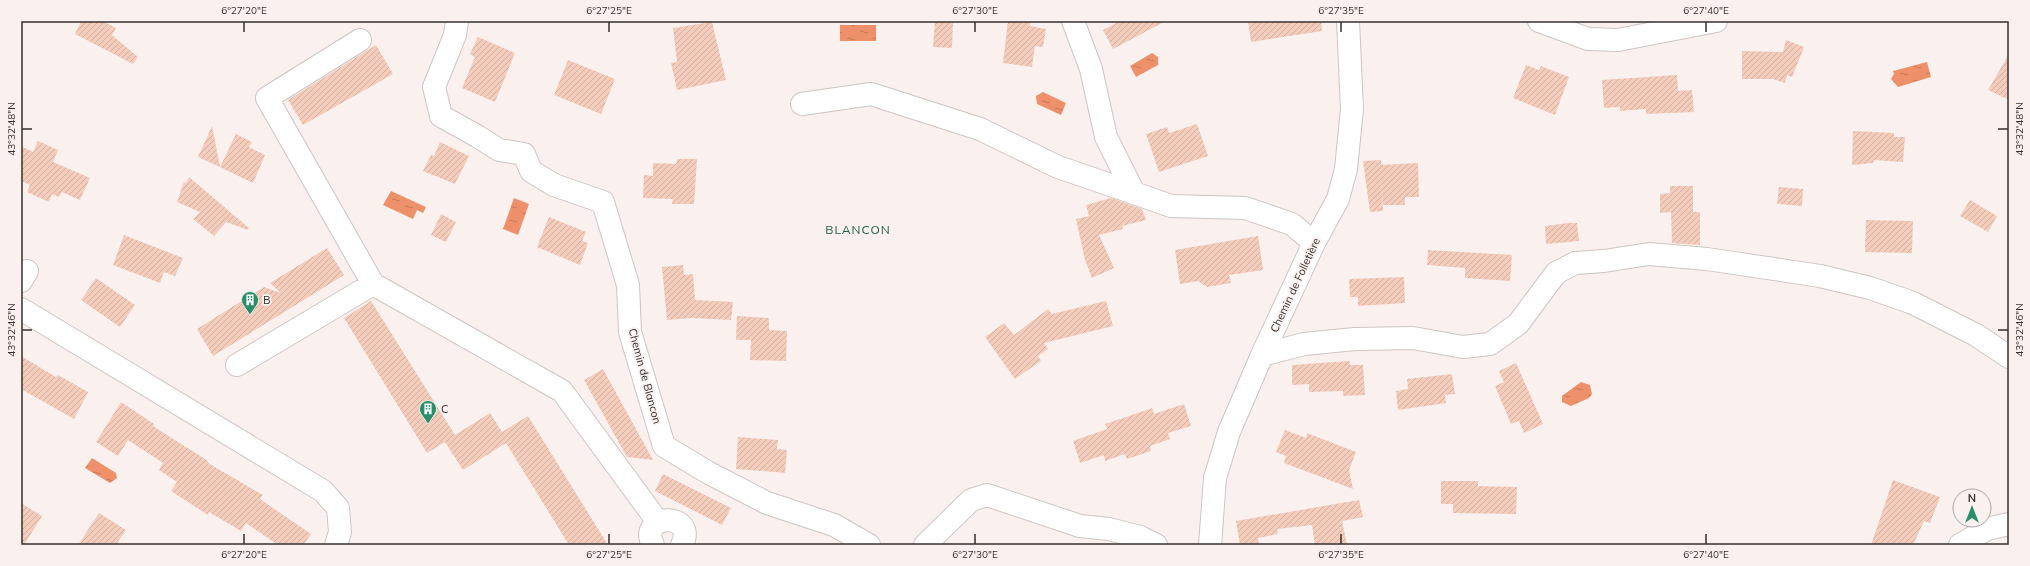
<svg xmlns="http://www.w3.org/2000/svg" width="2030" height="566" font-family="Mulish,sans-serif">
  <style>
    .water { fill: url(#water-ripples) }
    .building { fill: url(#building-hatch) }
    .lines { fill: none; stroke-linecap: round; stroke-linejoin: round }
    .street-casing { stroke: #cdc5c1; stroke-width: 24 }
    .street { stroke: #fff; stroke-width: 22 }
    .ticks { fill: none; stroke: #34302f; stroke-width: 1.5 }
    .labels { text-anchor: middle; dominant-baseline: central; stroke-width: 3.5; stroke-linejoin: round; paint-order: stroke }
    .street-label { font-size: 11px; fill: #34302f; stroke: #faf1ee }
    .poi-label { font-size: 11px; fill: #34302f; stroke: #faf1ee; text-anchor: start }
    .neighbourhood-label { font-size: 12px; letter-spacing: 1px; fill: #1a6047; stroke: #faf1ee }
    .neatline { fill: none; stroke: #34302f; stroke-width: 1.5 }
    .ticks-label { font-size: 10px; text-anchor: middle; fill: #34302f }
  </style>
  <defs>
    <pattern id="water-ripples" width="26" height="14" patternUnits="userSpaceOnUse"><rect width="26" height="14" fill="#ee916b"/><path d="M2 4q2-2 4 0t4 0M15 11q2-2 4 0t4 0" fill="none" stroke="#c27758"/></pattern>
    <pattern id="building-hatch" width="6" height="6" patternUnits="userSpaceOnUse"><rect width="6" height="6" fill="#f3ccbc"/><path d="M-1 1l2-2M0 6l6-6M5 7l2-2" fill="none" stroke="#d1b0a2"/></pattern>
  </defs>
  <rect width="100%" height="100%" fill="#faf1ee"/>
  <path class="water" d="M840,25H876V41H840Z
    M1152,53L1158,57V65L1136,77L1130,66Z
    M1927,62L1931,77L1898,87L1891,79L1894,74L1893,71Z
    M1043,92L1066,103L1061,115L1037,104L1036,96Z
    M391,191L426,207L423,213L417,210L413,219L383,205Z
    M514,198L529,204L518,235L503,229Z
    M1581,382L1590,385L1592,394L1589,398L1571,406L1562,402V396Z
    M92,458L116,473L117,478L110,483L85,468Z"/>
  <path class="building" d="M81,21H103L116,28L112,35L138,57L133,64L75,34Z
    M935,21H953L952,48L933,47Z
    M1008,21H1031L1030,26L1046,29L1043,47L1035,46L1032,67L1003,63Z
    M1120,21H1166L1113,49L1103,30Z
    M1248,21H1321L1322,31L1251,42Z
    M712,22L726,80L677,90L671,63L677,62L673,28Z
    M478,37L515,53L495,102L462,88L475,57L470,54Z
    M1786,40L1804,47L1792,77L1787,75L1785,83L1773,79H1742V51L1783,52Z
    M376,45L393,74L303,125L288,100Z
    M2009,54V100L1988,90Z
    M568,60L615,79L601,114L554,95Z
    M1526,65L1539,70L1541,66L1569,77L1555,115L1513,98Z
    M1677,75L1678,91L1692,90L1694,112L1646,114V109L1620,111V107L1604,108L1602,80Z
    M1197,124L1208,156L1159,172L1146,134L1167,127L1169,133Z
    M212,126L220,167L198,157Z
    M1853,131L1894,133V137H1905L1903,162L1874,160L1873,163L1852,165Z
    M236,134L252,142L249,147L265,155L253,183L220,167Z
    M38,141L58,150L53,162L90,178L80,200L62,192L59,197L52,194L49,202L27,192L30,185L21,181V146L33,152Z
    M440,142L469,156L455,184L423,171L431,155L434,156Z
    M677,159H697L694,204H672L673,199L643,198L644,175L653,176V163L676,164Z
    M1381,160V165L1418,163L1419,197H1405V205H1383L1381,175L1383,211L1370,212L1363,161Z
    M189,177L249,228L248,230L226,222L214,236L193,219L200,212L177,202L184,182L186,183Z
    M1670,186H1693V212H1700V245L1672,243L1671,212L1660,213V194L1670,193Z
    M1779,187L1803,189L1802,206L1777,204Z
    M1111,198L1142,209L1146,220L1122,226L1123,229L1099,235L1114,268L1092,278L1085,260L1076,219L1089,216L1086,205Z
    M1970,200L1997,216L1988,232L1960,216Z
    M441,214L456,222L446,242L431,235Z
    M549,217L586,232L582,241L588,243L580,265L537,247Z
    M1866,220L1913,221L1912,253L1865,252Z
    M1568,223H1577L1579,241L1546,244L1545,226Z
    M124,235L183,258L175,276L164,272L160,283L113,265Z
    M1258,236L1263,270L1229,275L1231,283L1207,287L1198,281L1180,284L1175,250Z
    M327,248L344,275L213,356L197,329L264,287L281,293L270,283Z
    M1428,250L1512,255L1510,281L1465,278V268L1427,265Z
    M683,265L684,275L693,274L695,300L733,302L731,320L692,318L667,320L662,267Z
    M1404,277L1405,303L1358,306V297H1350L1349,279Z
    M96,278L135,305L120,327L81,300Z
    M371,301L455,435L490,413L502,432L528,416L608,545H569L506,443L463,470L445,442L427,453L344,318Z
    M1106,301L1113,326L1044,343L1048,349L1038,356L1041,361L1015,379L985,337L1004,323L1014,335L1048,309L1052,314Z
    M737,316L769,318V330L787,331L786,361L750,360L751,340H736Z
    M21,356L56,377L58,375L88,392L74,419L21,389Z
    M1350,361V365H1363L1365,395L1343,396V391L1309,392V384L1292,385V365Z
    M1516,363L1543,424L1524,433L1519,421L1511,424L1495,386L1504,382L1499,371Z
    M603,369L653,460L627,457L584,380Z
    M1452,374L1455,394L1445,395L1446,403L1398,410L1396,391L1408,389L1407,379Z
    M121,402L154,424L153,426L208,461V463L263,495L260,499L311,534L303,545H278L246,523L241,531L209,512L208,515L171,491L177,482L159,470L163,463L128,440L118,456L96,442Z
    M1184,404L1191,426L1168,433L1170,439L1150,446L1151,451L1127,459L1125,454L1105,461L1104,455L1080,463L1073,441L1107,429L1105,424L1126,417L1152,408L1154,414Z
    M1285,430L1306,438L1307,433L1356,452L1349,470L1353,489L1284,463L1286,456L1276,452Z
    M738,437L778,440L777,449L787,450L785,473L736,469Z
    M663,474L731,508L722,525L655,491Z
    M1893,480L1940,497L1930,523L1924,521L1913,545H1871Z
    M1441,481H1478V486L1517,487L1516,514L1453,513V504H1441Z
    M1359,500L1363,517L1342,521L1347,545H1315L1312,525L1277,529L1278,534L1258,538L1259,545H1240L1236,521Z
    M21,503L42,516L24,545H21Z
    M99,513L126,530L116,545H78Z"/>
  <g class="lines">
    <defs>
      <path id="street" d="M457,21L455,35L434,87L441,116L477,136L499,150L524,154L531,171L554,185L603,202L628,285L630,332L664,446L709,473L767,503L834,525L869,545
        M1073,21L1091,69L1106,137L1134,193L1171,206L1245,208L1292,224L1314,243
        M1539,21L1588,39L1618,40L1716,21
        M360,40L267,98L373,284
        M802,104L871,94L980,129L1058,167L1134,193
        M21,281L27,271
        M21,309L323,491L338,508L340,532L336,545
        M1262,355L1304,344L1355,339L1413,338L1463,347L1490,344L1518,324L1556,273L1575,263L1604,261L1649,254L1707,259L1820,276L1870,288L1913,303L1976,335L2009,357
        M237,365L373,284L562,391L658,522
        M653,545C637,513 698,511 682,545
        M925,545L971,500L987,495L1080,526L1109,529L1140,537L1156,545
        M1210,545L1215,478L1229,432L1262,355L1314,243L1338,199L1346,169L1352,109L1348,21
        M1960,545L1987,529L2009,524"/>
    </defs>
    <use href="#street" class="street-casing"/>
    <use href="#street" class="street"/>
  </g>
  <path class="ticks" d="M244,22V32M609,22V32M975,22V32M1341,22V32M1706,22V32M22,129H32M1998,129H2008M22,330H32M1998,330H2008M244,534V544M609,534V544M975,534V544M1341,534V544M1706,534V544"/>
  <defs>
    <symbol id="building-pin" viewBox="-11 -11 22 30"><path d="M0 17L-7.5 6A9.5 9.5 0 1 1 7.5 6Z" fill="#298f6b" stroke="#faf1ee"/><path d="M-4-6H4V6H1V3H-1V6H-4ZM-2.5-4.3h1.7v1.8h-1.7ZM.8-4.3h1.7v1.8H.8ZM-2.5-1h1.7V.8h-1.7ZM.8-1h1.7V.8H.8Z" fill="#fff"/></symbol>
  </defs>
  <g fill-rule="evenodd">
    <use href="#building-pin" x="240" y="290" width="20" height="27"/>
    <use href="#building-pin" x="418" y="399" width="20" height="27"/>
  </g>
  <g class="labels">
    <g class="street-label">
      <text transform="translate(1295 285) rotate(-65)">Chemin de Folletière</text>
      <text transform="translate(645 376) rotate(75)">Chemin de Blancon</text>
    </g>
    <g class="poi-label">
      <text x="263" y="300">B</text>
      <text x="441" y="409">C</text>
    </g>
    <g class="neighbourhood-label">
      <text x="858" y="229">BLANCON</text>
    </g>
  </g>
  <rect width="2030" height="566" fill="none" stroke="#faf1ee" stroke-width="44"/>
  <g transform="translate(1972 508)"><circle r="19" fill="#faf1ee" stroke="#aba4a2"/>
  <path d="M0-3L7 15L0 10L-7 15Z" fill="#298f6b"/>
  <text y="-6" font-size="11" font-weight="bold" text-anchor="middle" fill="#34302f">N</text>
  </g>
  <rect x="22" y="22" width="1986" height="522" class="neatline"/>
  <g class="ticks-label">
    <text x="244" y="14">6°27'20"E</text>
    <text x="609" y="14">6°27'25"E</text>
    <text x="975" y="14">6°27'30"E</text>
    <text x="1341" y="14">6°27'35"E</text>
    <text x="1706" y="14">6°27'40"E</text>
    <text transform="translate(11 129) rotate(-90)" y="4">43°32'48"N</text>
    <text transform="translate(2019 129) rotate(-90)" y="4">43°32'48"N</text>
    <text transform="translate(11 330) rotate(-90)" y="4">43°32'46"N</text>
    <text transform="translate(2019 330) rotate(-90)" y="4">43°32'46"N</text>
    <text x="244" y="558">6°27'20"E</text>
    <text x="609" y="558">6°27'25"E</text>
    <text x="975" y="558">6°27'30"E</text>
    <text x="1341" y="558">6°27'35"E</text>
    <text x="1706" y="558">6°27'40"E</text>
  </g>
</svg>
